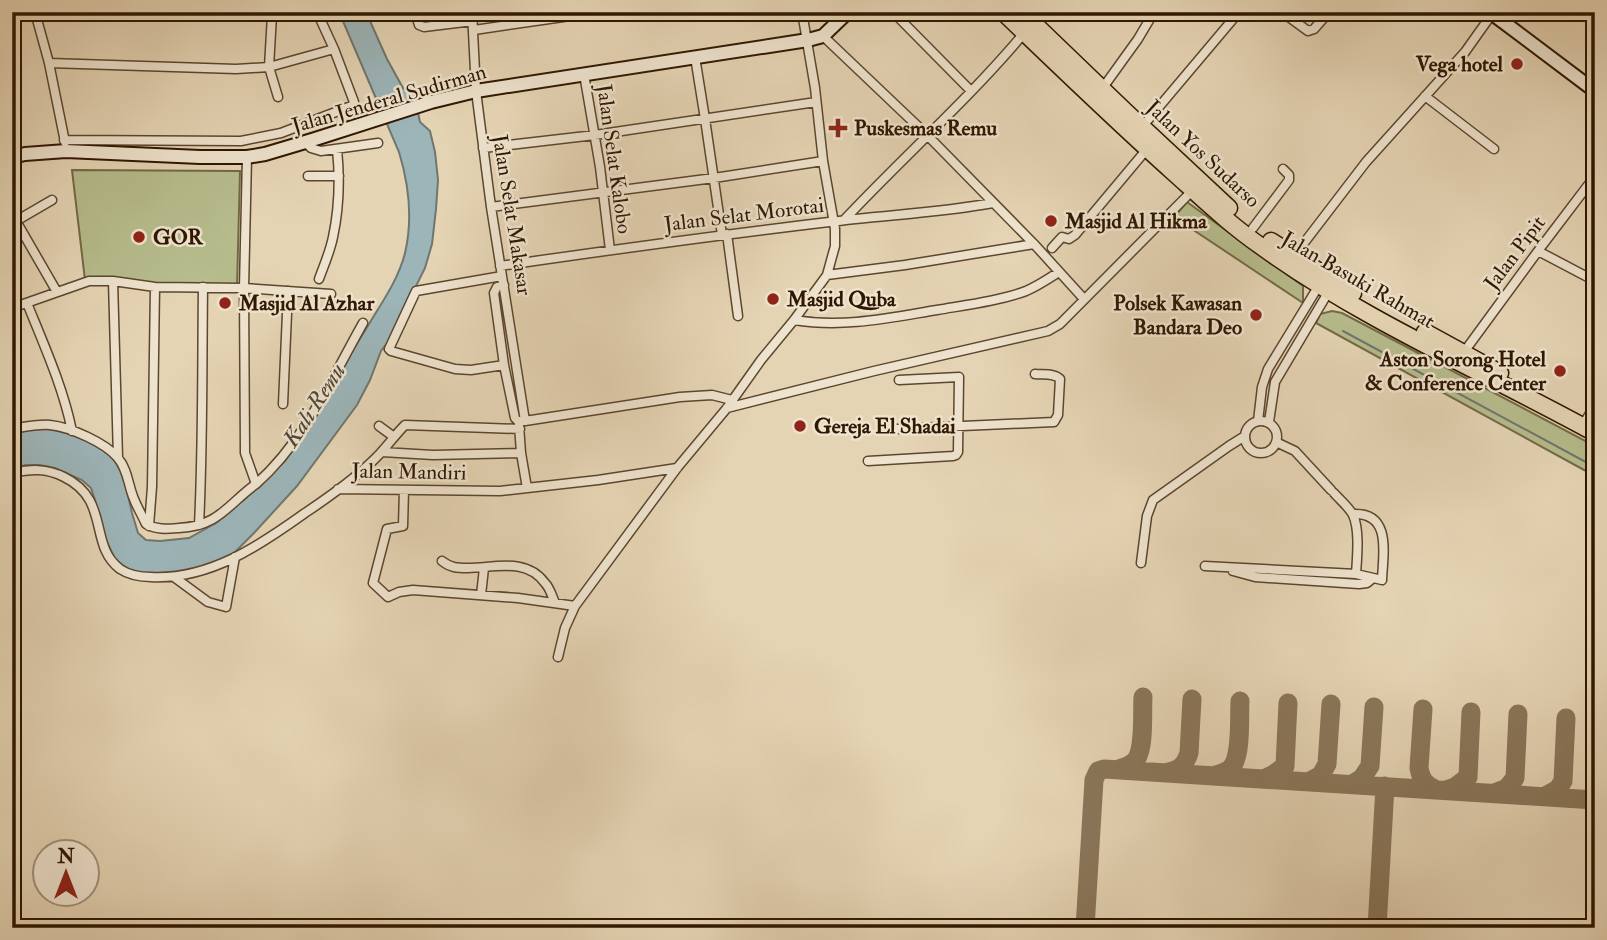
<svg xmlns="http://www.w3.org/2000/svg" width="1607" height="940" font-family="'IM FELL Double Pica',serif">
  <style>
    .green { fill: #b6bc8c; stroke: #726a46; stroke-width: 2 }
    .water { fill: #9cb5b9; stroke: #70766f; stroke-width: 2 }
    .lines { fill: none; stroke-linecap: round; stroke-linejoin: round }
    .stream { stroke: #70766f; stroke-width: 2 }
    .taxiway { stroke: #8a765a; stroke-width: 19 }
    .street-casing { stroke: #5c462e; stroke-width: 11 }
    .secondary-casing { stroke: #2f1701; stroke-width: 16 }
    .highway-casing { stroke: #2f1701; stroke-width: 19 }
    .street { stroke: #eee3ce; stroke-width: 8 }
    .secondary { stroke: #eee3ce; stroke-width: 12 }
    .highway { stroke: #e5d4b4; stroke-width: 16 }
    .poi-dot { fill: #8f2418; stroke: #eee3ce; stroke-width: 2.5 }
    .labels { text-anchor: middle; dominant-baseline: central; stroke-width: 5; stroke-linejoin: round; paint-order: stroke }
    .poi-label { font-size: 21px; font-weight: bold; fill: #2f1701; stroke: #eee3ce; text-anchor: start }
    .street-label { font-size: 21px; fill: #2f1701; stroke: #eee3ce }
    .water-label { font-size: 23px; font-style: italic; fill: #504638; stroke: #eee3ce }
  </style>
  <rect width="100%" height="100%" fill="#e5d4b4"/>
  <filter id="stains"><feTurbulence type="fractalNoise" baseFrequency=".00286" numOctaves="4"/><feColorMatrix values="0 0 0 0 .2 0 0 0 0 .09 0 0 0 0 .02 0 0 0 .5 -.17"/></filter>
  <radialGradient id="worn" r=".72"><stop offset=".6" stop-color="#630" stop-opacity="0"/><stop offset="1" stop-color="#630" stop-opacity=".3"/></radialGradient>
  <path class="green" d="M72,170L240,171L237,287L85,280Z
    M1187,202L1303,286V303L1174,217Z
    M1332,311L1342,313L1595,446V476L1316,323L1320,314Z"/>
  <path class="water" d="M339,12H366L387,59L403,88L412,93L424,94L416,98V103L420,122L430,131L435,152L438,180L436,209L432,244L425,268L389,341L381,351L370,380L357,405L297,486L254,533L232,555L211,566L183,574L153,575L131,572L115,559L106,540L95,500L91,488L82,480L55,468L40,465H26L12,469V432L46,428L78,436L102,448L115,458L124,478L132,513L138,533L146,540L160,541L189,538L216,523L285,461L300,440C320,402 343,366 366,329C380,305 398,281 405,253C413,219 409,185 399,152Z"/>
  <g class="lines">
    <path class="stream" d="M1343,331L1595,467"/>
    <path class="taxiway" d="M1423,709L1419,768C1421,779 1425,785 1435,789
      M1119,769C1125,767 1130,766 1135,761C1145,750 1142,713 1143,697
      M1168,772C1180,770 1185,765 1189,753L1192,699
      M1216,775C1222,773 1227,772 1231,768C1242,756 1239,717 1240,701
      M1266,778L1274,774L1285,766L1288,703
      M1310,781L1321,775L1327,764L1331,704
      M1354,783L1362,778L1370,766L1374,707
      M1446,790L1455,787L1468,777L1471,712
      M1494,793L1507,788L1515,778L1518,714
      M1545,796L1558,789L1563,781L1566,718
      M1085,928L1094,780L1098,771L1104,769L1595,800
      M1377,928L1385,786"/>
    <defs>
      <path id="street" d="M35,12L49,63L65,142
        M269,12L272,15L283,12
        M415,12L419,25L424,27L473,21
        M472,12L476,91L491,207L525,421
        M893,12L971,91
        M1282,12L1308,31L1314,29L1329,12
        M272,15L269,67L278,97
        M474,30L598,12
        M823,36L927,135L1034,244L1084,299
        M695,57L705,119L722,235
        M49,63L236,69L269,67L334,49
        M584,74L600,167L610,250
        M1102,89L1138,39L1154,12
        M1425,96L1494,149
        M1142,127L1239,12
        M64,140L241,141L281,133L354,105V102L334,49L317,12
        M305,142L311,148L321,151L378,143
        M483,148L595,135L816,102
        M308,176H339
        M491,207L714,178L823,161
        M844,220C903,157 969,99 1025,32
        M16,221L52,200
        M12,223L16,221L57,292
        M1253,228L1289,180V175L1283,169
        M727,234L738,316
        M1052,248L1062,237L1069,239L1075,235L1147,149
        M1538,251L1595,281
        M1294,256L1366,162L1465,52L1492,14
        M500,266C610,250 719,235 829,222C884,215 939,213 993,203
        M827,275L905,265L1034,244
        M502,276L416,291L389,349L391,351L455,369L471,370L504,365
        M319,279C324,265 330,252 333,237C339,209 340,178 337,149
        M113,281L118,458
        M504,285L497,287L494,293L504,365L515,418L518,421H525L680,397L712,395L732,400
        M27,303C44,345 63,387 72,431
        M12,308L89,281H113L155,287L244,288L331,294
        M794,320C844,328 888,318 937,310C966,305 999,301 1026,291C1038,286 1048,279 1059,272
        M1464,352L1538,251L1595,176
        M283,404L288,291
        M727,408L874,371L1048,331L1060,324L1193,190
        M1586,420L1595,405
        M1258,421L1262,387L1268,369L1321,282
        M1245 437a16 16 0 1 1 32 0a16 16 0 1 1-32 0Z
        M1269,422L1275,382L1329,291
        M519,425L521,453L527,488
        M379,426L394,437
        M12,429C24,427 38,424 50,425C70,427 106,443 118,458C128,470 128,485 134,499C137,507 142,515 146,524C157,530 166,529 179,528C219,526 227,505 256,484L245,453L244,288L247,157
        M896,429L1054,422L1058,415L1060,379C1054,373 1044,375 1035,374
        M1276,442L1295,451L1331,490
        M382,452L433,455L521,453
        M868,461L953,456L956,455L958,452L959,377L899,380
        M12,473C31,469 46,468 64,477C111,500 88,545 120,569C129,575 140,577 151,577C209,580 259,546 305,513C323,501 340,489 357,475C366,467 376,459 384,449C391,441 397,433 405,425L520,429
        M256,484C304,442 332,378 363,323
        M338,489L500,491L598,480L677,468
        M404,490L403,526L387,529L373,583L388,597L399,592L413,590L518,598L575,606
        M1334,493C1340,500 1349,507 1353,515C1360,530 1357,558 1356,574
        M199,525C203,446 202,367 203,287
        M149,526L152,487L155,287
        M442,561C451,568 457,568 468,568C494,568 526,557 545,583C550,588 552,596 555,603
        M1141,563L1147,516L1153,500L1229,446L1245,436
        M1205,566L1356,574L1382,580C1383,554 1392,512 1353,514
        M1233,571L1255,577L1359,584L1367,583L1373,578
        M174,577L208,602L226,607L235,557
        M481,595L484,568
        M558,657L565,628L575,606L677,468L727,408L761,360L794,320L827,275L835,246V229L823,161L815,88L802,12"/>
      <path id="secondary" d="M1490,12L1595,91
        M12,157L25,154L66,151L200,157H247L265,154L312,140L431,102L476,91L808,40L823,36L848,12"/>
      <path id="highway" d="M1003,12C1059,66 1115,120 1173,172C1202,198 1230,225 1262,247C1365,321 1484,372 1595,433
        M1022,12L1125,111L1229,208
        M1271,241L1353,293
        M1425,332L1500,373"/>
    </defs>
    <use href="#street" class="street-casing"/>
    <use href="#secondary" class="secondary-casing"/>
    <use href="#highway" class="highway-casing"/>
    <use href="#street" class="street"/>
    <use href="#secondary" class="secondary"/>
    <use href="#highway" class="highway"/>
  </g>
  <g class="poi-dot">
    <circle cx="1517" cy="64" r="7"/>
    <path d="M834.5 117.5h7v7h7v7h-7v7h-7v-7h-7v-7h7z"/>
    <circle cx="1051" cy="221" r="7"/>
    <circle cx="139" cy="237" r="7"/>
    <circle cx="773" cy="299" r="7"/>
    <circle cx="225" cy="303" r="7"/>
    <circle cx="1256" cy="315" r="7"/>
    <circle cx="1560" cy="371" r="7"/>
    <circle cx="800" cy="426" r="7"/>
  </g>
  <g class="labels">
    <g class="poi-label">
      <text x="1503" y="64" text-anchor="end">Vega hotel</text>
      <text x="854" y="128">Puskesmas Remu</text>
      <text x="1065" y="221">Masjid Al Hikma</text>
      <text x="153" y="237">GOR</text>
      <text x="787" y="299">Masjid Quba</text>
      <text x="239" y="303">Masjid Al Azhar</text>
      <text x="1242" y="303" text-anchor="end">Polsek Kawasan<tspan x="1242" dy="24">Bandara Deo</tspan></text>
      <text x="1546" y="359" text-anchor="end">Aston Sorong Hotel<tspan x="1546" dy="24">&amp; Conference Center</tspan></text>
      <text x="814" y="426">Gereja El Shadai</text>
    </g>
    <g class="street-label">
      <text transform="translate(389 99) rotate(-16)">Jalan Jenderal Sudirman</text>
      <text transform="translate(1203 154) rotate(43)">Jalan Yos Sudarso</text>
      <text transform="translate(614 159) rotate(82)">Jalan Selat Kalobo</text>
      <text transform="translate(512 215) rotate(81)">Jalan Selat Makasar</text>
      <text transform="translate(744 215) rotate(-7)">Jalan Selat Morotai</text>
      <text transform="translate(1515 253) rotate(-53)">Jalan Pipit</text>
      <text transform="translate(1358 280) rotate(30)">Jalan Basuki Rahmat</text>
      <text transform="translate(409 472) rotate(1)">Jalan Mandiri</text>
    </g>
    <g class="water-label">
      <text transform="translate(314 405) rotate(-57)">Kali Remu</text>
    </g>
  </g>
  <rect width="1607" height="940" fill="none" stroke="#e5d4b4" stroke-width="42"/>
  <rect x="14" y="14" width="1579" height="912" fill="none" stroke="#2f1701" stroke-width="3.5"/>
  <rect x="21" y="21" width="1565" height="898" fill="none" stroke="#2f1701" stroke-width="2"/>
  <g transform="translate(66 873)"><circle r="33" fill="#eee3ce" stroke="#a2917c" stroke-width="2"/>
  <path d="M0-5L12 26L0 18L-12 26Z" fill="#8f2418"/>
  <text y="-10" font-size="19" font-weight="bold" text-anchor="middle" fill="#2f1701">N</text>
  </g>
  <rect width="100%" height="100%" filter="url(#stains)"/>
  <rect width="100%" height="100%" fill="url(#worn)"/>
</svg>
